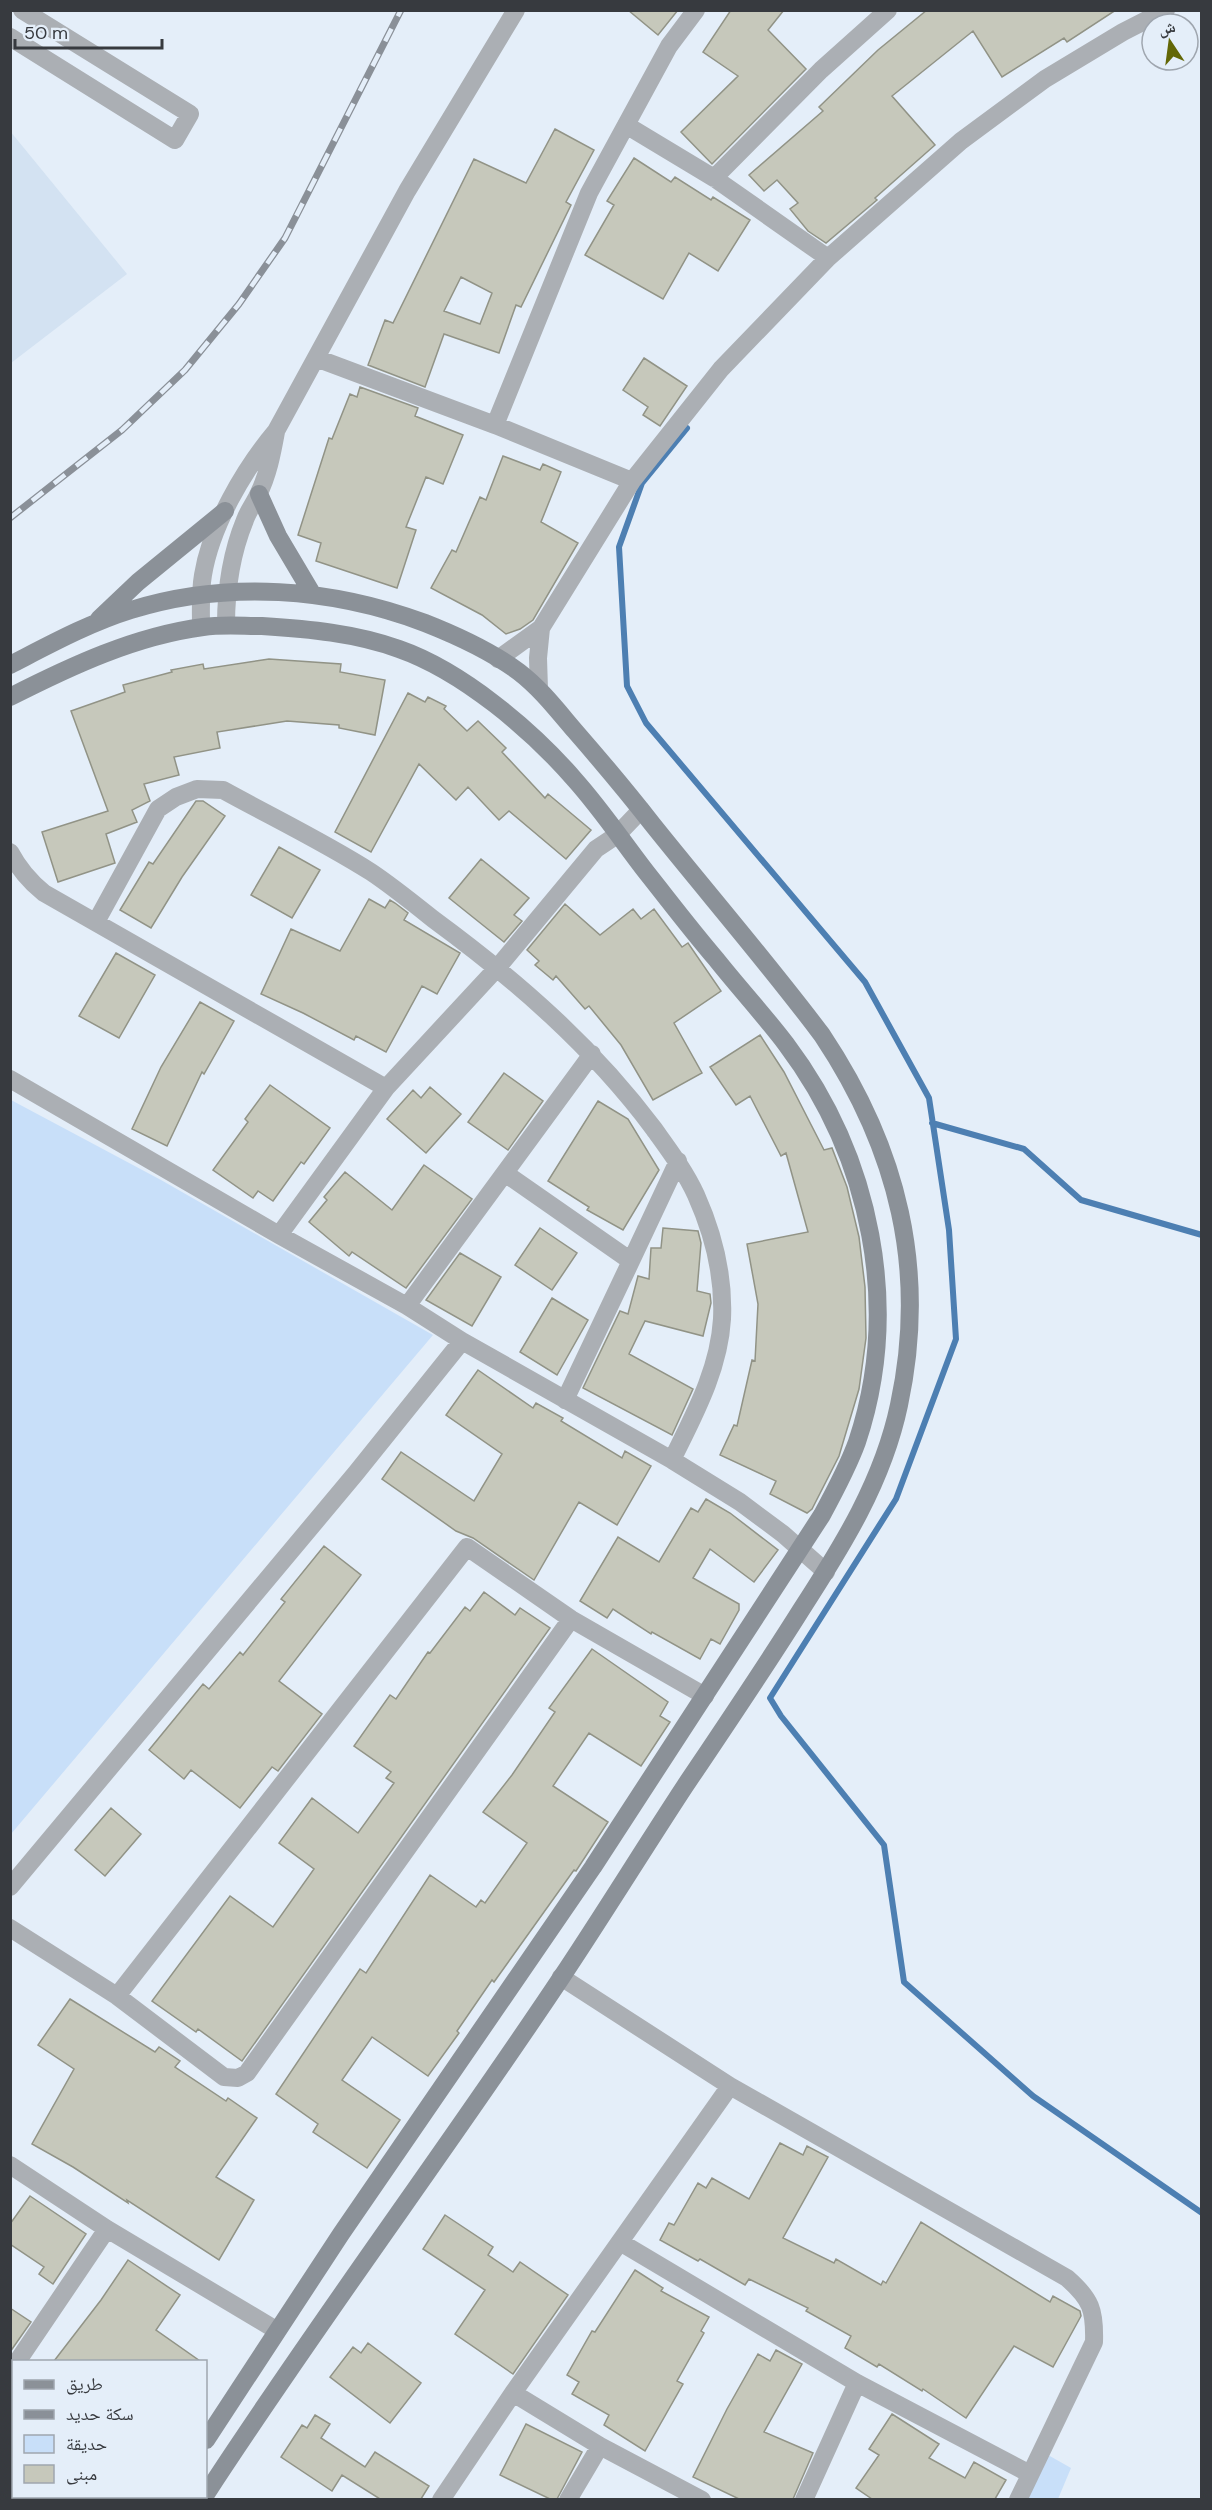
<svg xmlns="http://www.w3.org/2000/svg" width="1212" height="2510" font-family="'DM Sans','Noto Naskh Arabic',sans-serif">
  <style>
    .built { fill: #d3e2f2 }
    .green { fill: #c8dff9 }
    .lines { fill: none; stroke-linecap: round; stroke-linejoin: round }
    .stream { stroke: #4d7fb2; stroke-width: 6 }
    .building { fill: #c6c8bb; stroke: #919386; stroke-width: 1.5; fill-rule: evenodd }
    .street { stroke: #abafb4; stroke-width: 18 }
    .secondary { stroke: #8b9198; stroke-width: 18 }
    .rail-casing { stroke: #8a9098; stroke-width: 7 }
    .rail { stroke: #e4eef9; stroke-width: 4.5; stroke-dasharray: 14; stroke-linecap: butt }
  </style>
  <rect width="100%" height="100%" fill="#e4eef9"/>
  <path class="built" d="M10,131L127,274L11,363H10Z"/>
  <path class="green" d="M11,1100L161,1180L433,1335L11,1834Z
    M1041,2451L1071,2468L1058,2499L1019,2500Z"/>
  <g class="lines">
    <path class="stream" d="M687,428L642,483L619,547L627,686L646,723L865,982L929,1098L949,1230L956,1339L896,1499L770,1698L781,1716L884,1845L904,1982L1033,2096L1202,2213
      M932,1123L1024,1149L1081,1200L1202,1235"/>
  </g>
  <path class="building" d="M628,10H678L658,35Z
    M731,10H784L768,30L806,69L712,164L681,132L738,76L703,52Z
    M927,10H1116L1067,42L1064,38L1002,77L973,31L892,96L935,145L875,198L877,200L826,243L808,231L790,209L798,203L777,180L764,191L749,175L823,111L819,107L878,50Z
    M555,129L594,150L566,202L571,205L521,307L516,305L499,353L444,334L425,387L368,365L385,320L393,323L474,159L526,183ZM461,277L492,293L480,324L444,311Z
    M634,158L671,182L675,177L711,200L713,197L750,220L718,271L689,253L663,299L585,255L614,205L607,201Z
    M644,358L687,386L660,426L643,415L648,407L623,390Z
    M360,387L418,408L415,416L463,435L443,484L426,477L406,527L416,530L397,588L316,561L321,543L298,535L329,438L332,439L350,394L357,397Z
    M503,456L540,470L543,464L561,472L541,522L578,543L533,620L520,629L506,634L482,615L431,588L452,550L456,552L480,497L486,500Z
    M269,659L341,664L340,672L385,680L375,735L339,728V725L287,721L217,732L220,748L174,757L179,775L144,784L150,801L132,810L137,822L106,834L115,863L58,882L42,832L108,811L71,711L125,692L123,685L172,672L171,670L203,664L204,669Z
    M408,693L425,702L428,697L446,706L444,709L467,731L478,721L506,748L502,752L545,798L548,794L591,830L566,859L509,811L499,820L468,787L456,800L419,764L371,852L335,832Z
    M196,801H203L225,816L182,877L151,928L120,910L149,862L153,864Z
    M279,847L320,870L292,918L251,895Z
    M481,859L529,898L514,915L522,921L504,942L449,898Z
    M369,899L385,908L390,900L395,903L408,913L404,920L460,953L437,994L422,986L386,1052L356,1036L354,1040L303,1013L261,994L291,929L340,951Z
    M565,904L600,935L633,909L641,919L654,909L682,947L688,943L721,991L674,1023L702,1073L653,1100L621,1045L589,1006L585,1009L556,976L553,980L535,965L539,961L527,950Z
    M116,953L155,975L119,1038L79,1016Z
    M200,1002L234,1021L204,1074L202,1072L167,1146L132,1129L161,1067Z
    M760,1035L784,1072L824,1150L832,1148L847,1187L859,1237L865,1287L866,1338L859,1389L839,1456L812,1509L807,1513L770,1494L776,1481L720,1455L734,1425L737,1426L752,1360L755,1361L758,1304L747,1244L808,1232L786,1153L781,1156L750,1096L736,1105L710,1067Z
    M504,1073L543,1101L508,1150L468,1122Z
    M270,1085L330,1128L304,1164L301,1162L273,1201L258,1191L253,1198L213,1170L248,1122L245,1119Z
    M430,1087L461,1114L426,1153L387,1119L413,1090L421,1098Z
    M598,1101L628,1119L659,1170L623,1230L587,1210L589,1207L548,1181Z
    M424,1165L472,1199L406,1288L352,1252L349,1256L309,1222L327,1200L324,1197L345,1172L392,1210Z
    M540,1228L577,1253L552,1290L515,1265Z
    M663,1228L698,1231L701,1243L697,1291L710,1294L711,1303L703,1336L645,1321L629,1354L693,1389L672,1435L583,1388L620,1311L628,1314L638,1276L649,1279L651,1248H661Z
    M460,1253L501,1277L472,1326L426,1300Z
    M552,1298L588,1320L557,1375L520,1352Z
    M478,1370L533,1408L536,1403L563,1418L561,1421L622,1458L625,1451L651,1466L617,1525L579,1502L534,1580L473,1538L456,1531L382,1479L401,1452L474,1501L502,1454L446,1415Z
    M706,1499L730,1513L778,1550L754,1582L710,1549L693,1578L739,1604V1610L720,1644L711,1639L700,1659L652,1632L651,1634L613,1609L607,1618L580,1601L618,1537L659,1562L691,1508L698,1512Z
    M324,1546L361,1575L279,1681L322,1714L278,1771L272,1767L240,1808L191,1770L184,1779L149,1750L203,1684L209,1689L240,1652L243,1655L285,1602L281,1599Z
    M484,1592L515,1615L520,1608L550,1628L242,2061L198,2029L196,2032L152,2001L230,1896L273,1927L314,1869L279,1843L312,1798L358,1833L394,1783L386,1778L391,1772L354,1746L390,1695L396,1699L428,1652L430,1653L465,1607L470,1611Z
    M592,1649L668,1702L660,1716L670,1722L641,1766L589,1733L553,1786L608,1822L576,1871L574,1870L494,1982L492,1980L457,2031L459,2033L428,2076L372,2037L342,2080L400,2120L367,2168L313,2132L318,2124L276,2094L360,1969L366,1973L430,1875L476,1907L481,1900L485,1903L527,1843L483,1812L512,1775L555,1712L549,1708Z
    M111,1808L141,1834L105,1876L75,1850Z
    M70,1999L155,2052L159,2047L180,2061L175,2067L226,2101L228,2098L257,2118L216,2177L254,2200L219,2260L127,2200L128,2203L73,2167L32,2144L74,2069L38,2045Z
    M780,2143L803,2155L807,2146L828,2157L783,2238L834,2263L836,2259L881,2285L883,2281L886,2283L921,2222L1050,2302L1053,2296L1080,2311L1081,2316L1053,2367L1014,2346L966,2418L923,2389L922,2391L879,2364L877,2367L845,2348L851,2336L806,2311L808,2308L749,2279L745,2285L700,2259L698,2261L660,2240L669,2223L674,2225L698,2183L706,2188L712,2178L749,2199Z
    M30,2196L86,2234L53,2284L39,2274L44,2267L10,2244V2224Z
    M445,2215L493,2247L488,2255L513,2272L520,2262L568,2295L513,2374L455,2334L485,2290L423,2249Z
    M128,2260L180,2295L156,2330L200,2361H54L101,2300Z
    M635,2270L663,2288L661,2291L709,2317L701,2331L704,2333L677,2381L683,2384L645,2451L604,2425L609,2415L572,2394L579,2382L567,2375L592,2331L595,2332Z
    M10,2308L31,2322L10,2352Z
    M368,2343L421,2383L390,2423L330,2377L353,2347L361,2353Z
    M776,2350L802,2364L764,2432L813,2453L793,2499H739L693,2477L727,2409L758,2354L770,2361Z
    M892,2414L939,2444L929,2458L965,2478L974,2462L1006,2480L995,2499H872L856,2488L879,2455L869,2449Z
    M315,2415L330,2424L321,2438L365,2467L375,2452L429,2486L421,2499H380L342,2475L332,2491L281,2457L302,2425L307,2428Z
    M526,2424L582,2452L557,2499H550L500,2475Z"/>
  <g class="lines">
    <path class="street" d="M10,37L175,140L190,114L22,10
      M626,125L714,178L828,258
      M714,178L821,70L888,10
      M316,358L495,425L589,193L669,46L696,10
      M495,425L632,481
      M226,625C226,588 231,554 245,520C248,511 254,504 258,495C268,475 272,454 276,432
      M201,627C201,609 200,592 203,575C211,526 244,469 276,431L407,191L516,10
      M498,659L541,628L632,481L721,369L828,258L961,141L1045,79L1123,32L1166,10
      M539,689L538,658L541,628
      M10,852C19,869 29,881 44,893L386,1088
      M96,922L158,809L176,797L197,789L223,790C272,817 324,842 371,872C392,886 413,903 433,919C516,980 592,1046 654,1129C669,1150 685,1171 696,1195C713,1233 724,1276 722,1319C719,1370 694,1415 672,1460
      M10,1079L279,1235L407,1306L462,1341L672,1460L740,1502L783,1534L826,1572
      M506,1174L631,1261L678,1161
      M279,1235L386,1088L498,967L596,849L617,835L641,810
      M407,1306L592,1054
      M565,1400L631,1261
      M10,1887L356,1473L462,1341
      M10,1928L117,1996L224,2077L238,2078L247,2073L571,1619
      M561,1977L730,2086L1067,2278C1091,2299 1095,2310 1094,2342L1018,2500
      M117,1996L467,1547L571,1619L705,1696
      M10,2165L107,2229L276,2330
      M620,2242L857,2383L1030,2474
      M17,2362L107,2229
      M513,2393L600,2446L702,2500
      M441,2500L513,2393L730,2086
      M568,2500L600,2446
      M804,2500L857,2383"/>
    <path class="secondary" d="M259,494L278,536L313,595
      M99,619L138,582L225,511
      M10,665C49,645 89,623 131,610C227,580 332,588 425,623C458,636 491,651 519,672C541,689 557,710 575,731C602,762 628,793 653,825C709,895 768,963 822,1035C898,1149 928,1270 899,1405C883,1481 843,1545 801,1610C764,1669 724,1728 685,1786C643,1850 603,1915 561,1978C445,2152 320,2319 206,2494
      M10,697C71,666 135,636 203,627C223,624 242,626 262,626C308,629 355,633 399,649C462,671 532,730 575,780C601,809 623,842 647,873C670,902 692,931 716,959C739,988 764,1015 786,1044C871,1157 902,1307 857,1442C848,1467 835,1491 822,1515L593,1867L341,2234L206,2440
      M166,2500L168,2496"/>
    <defs>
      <path id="rail" d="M10,518L122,430L185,370L239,304L285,238L401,10"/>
    </defs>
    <use href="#rail" class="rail-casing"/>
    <use href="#rail" class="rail"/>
  </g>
  <rect width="1212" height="2510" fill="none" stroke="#373a3f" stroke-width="24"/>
  <rect x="12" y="2360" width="195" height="138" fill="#e4eef9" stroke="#9fa6af" stroke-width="1.5"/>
  <rect x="24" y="2380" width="30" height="9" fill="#8b9198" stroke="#9fa6af" stroke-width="1.5"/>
  <text x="66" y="2390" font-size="18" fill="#373a3f">طريق</text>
  <rect x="24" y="2410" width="30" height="9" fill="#8a9098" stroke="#9fa6af" stroke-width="1.5"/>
  <text x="66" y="2420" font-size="18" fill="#373a3f">سكة حديد</text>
  <rect x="24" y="2435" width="30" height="18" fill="#c8dff9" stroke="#9fa6af" stroke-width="1.5"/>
  <text x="66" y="2450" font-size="18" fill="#373a3f">حديقة</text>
  <rect x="24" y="2465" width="30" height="18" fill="#c6c8bb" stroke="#9fa6af" stroke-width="1.5"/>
  <text x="66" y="2480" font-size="18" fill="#373a3f">مبنى</text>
  <g transform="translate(1170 42) rotate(347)"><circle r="28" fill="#e4eef9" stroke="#9fa6af" stroke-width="1.5"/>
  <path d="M0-4.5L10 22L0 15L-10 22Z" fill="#636706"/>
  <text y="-9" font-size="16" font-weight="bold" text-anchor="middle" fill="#373a3f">ش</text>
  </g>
  <path d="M15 39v9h147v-9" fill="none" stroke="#373a3f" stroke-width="3"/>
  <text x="24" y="39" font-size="18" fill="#373a3f" stroke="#e4eef9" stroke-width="4.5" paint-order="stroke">50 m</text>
</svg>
